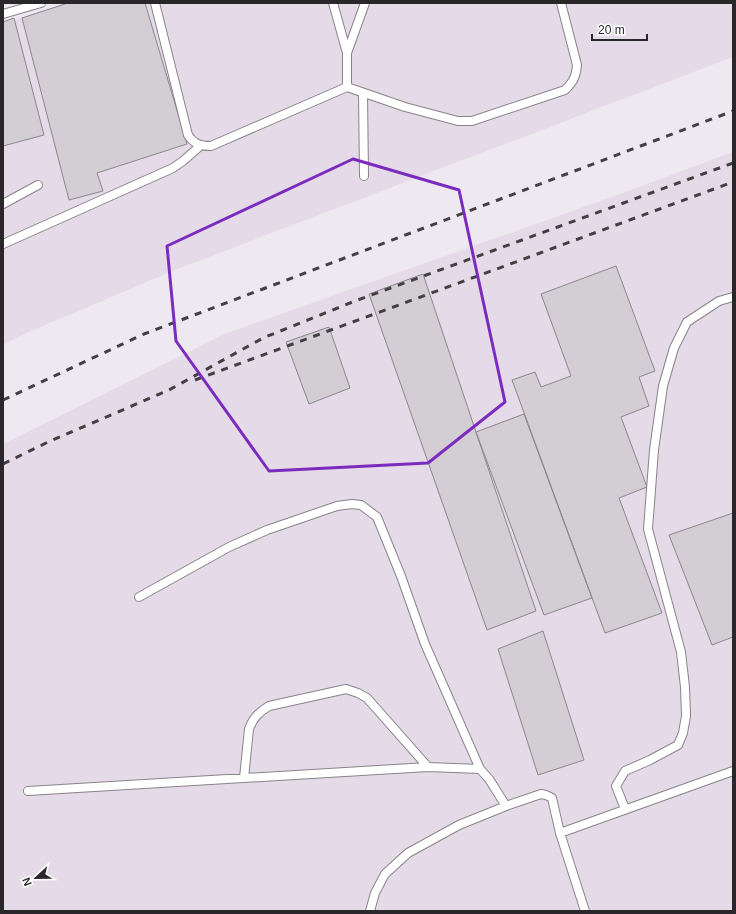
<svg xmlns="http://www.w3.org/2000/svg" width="736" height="914" font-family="Helvetica,sans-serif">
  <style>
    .built { fill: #e5dbe8 }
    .building { fill: #d3cdd4; stroke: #8b868c }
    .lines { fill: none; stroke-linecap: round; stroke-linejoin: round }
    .service-casing { stroke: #88838a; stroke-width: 10 }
    .service { stroke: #fff; stroke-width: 8 }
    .rail { stroke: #434043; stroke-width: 3; stroke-dasharray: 7 7; stroke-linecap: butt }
    .marked { fill: none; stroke: #7b2cbf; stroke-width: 3; stroke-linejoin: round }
  </style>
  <rect width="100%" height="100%" fill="#eee9f0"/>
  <path class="built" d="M68,3H733V57L175,270L29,332L3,345V23Z
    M733,152V911H3V444L227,333L623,193Z"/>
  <path class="building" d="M68,3H145L187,144L97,173L103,191L69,200L22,18Z
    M14,18L44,135L3,146V22Z
    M616,266L655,371L639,377L649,406L621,417L647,487L619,498L662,613L605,633L512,380L535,372L541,387L571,376L541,294Z
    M423,274L536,611L487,630L369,294Z
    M329,327L350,388L309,404L286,342Z
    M524,414L592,598L544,615L476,432Z
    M733,513V637L712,645L669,535Z
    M543,631L584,760L538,775L498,649Z"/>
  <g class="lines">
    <defs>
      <path id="service" d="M155,3L188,135C194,144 200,146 211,146L347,87L405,107L458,121H472L565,90C573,82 576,77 577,65L561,3
        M333,3L347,53
        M3,14L41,3
        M347,87V53L365,3
        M363,93L364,176
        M3,204L38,185
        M3,244L173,168L183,161L200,146
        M139,597L229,547L267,530L337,506L352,504L361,505L377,517L401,576L425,644L480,769
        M244,778L249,729C253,718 259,712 269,706L346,689L358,693L367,698L428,767
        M28,791L428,767L480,769L489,779L506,806
        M625,809L616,786L625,771L650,760L678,745L683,733L686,716L685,687L681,652L648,529L654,450L663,386L674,348L687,322L719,301L733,297
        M560,833L733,771
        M370,911L375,893L385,874L408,853L459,825L506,806L541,794L546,795L552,798L560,833L585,911"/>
    </defs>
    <use href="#service" class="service-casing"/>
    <use href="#service" class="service"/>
    <path class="rail" d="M195,380L733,182
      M3,400L144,334L733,111
      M3,464L48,442L169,390L263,338L355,301L733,163"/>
  </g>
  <path class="marked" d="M353,159L459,190L505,402L428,463L269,471L176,341L167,246Z"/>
  <rect width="736" height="914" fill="none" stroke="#292729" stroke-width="8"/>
  <g transform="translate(36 878) rotate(248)" stroke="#ffffff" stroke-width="3" paint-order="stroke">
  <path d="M0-3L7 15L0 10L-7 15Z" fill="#292729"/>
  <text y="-6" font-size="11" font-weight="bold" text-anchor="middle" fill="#292729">N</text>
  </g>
  <path d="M592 34v6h55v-6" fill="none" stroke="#292729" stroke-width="2"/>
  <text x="598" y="34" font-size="12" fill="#292729" stroke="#ffffff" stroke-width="3" paint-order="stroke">20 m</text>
</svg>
